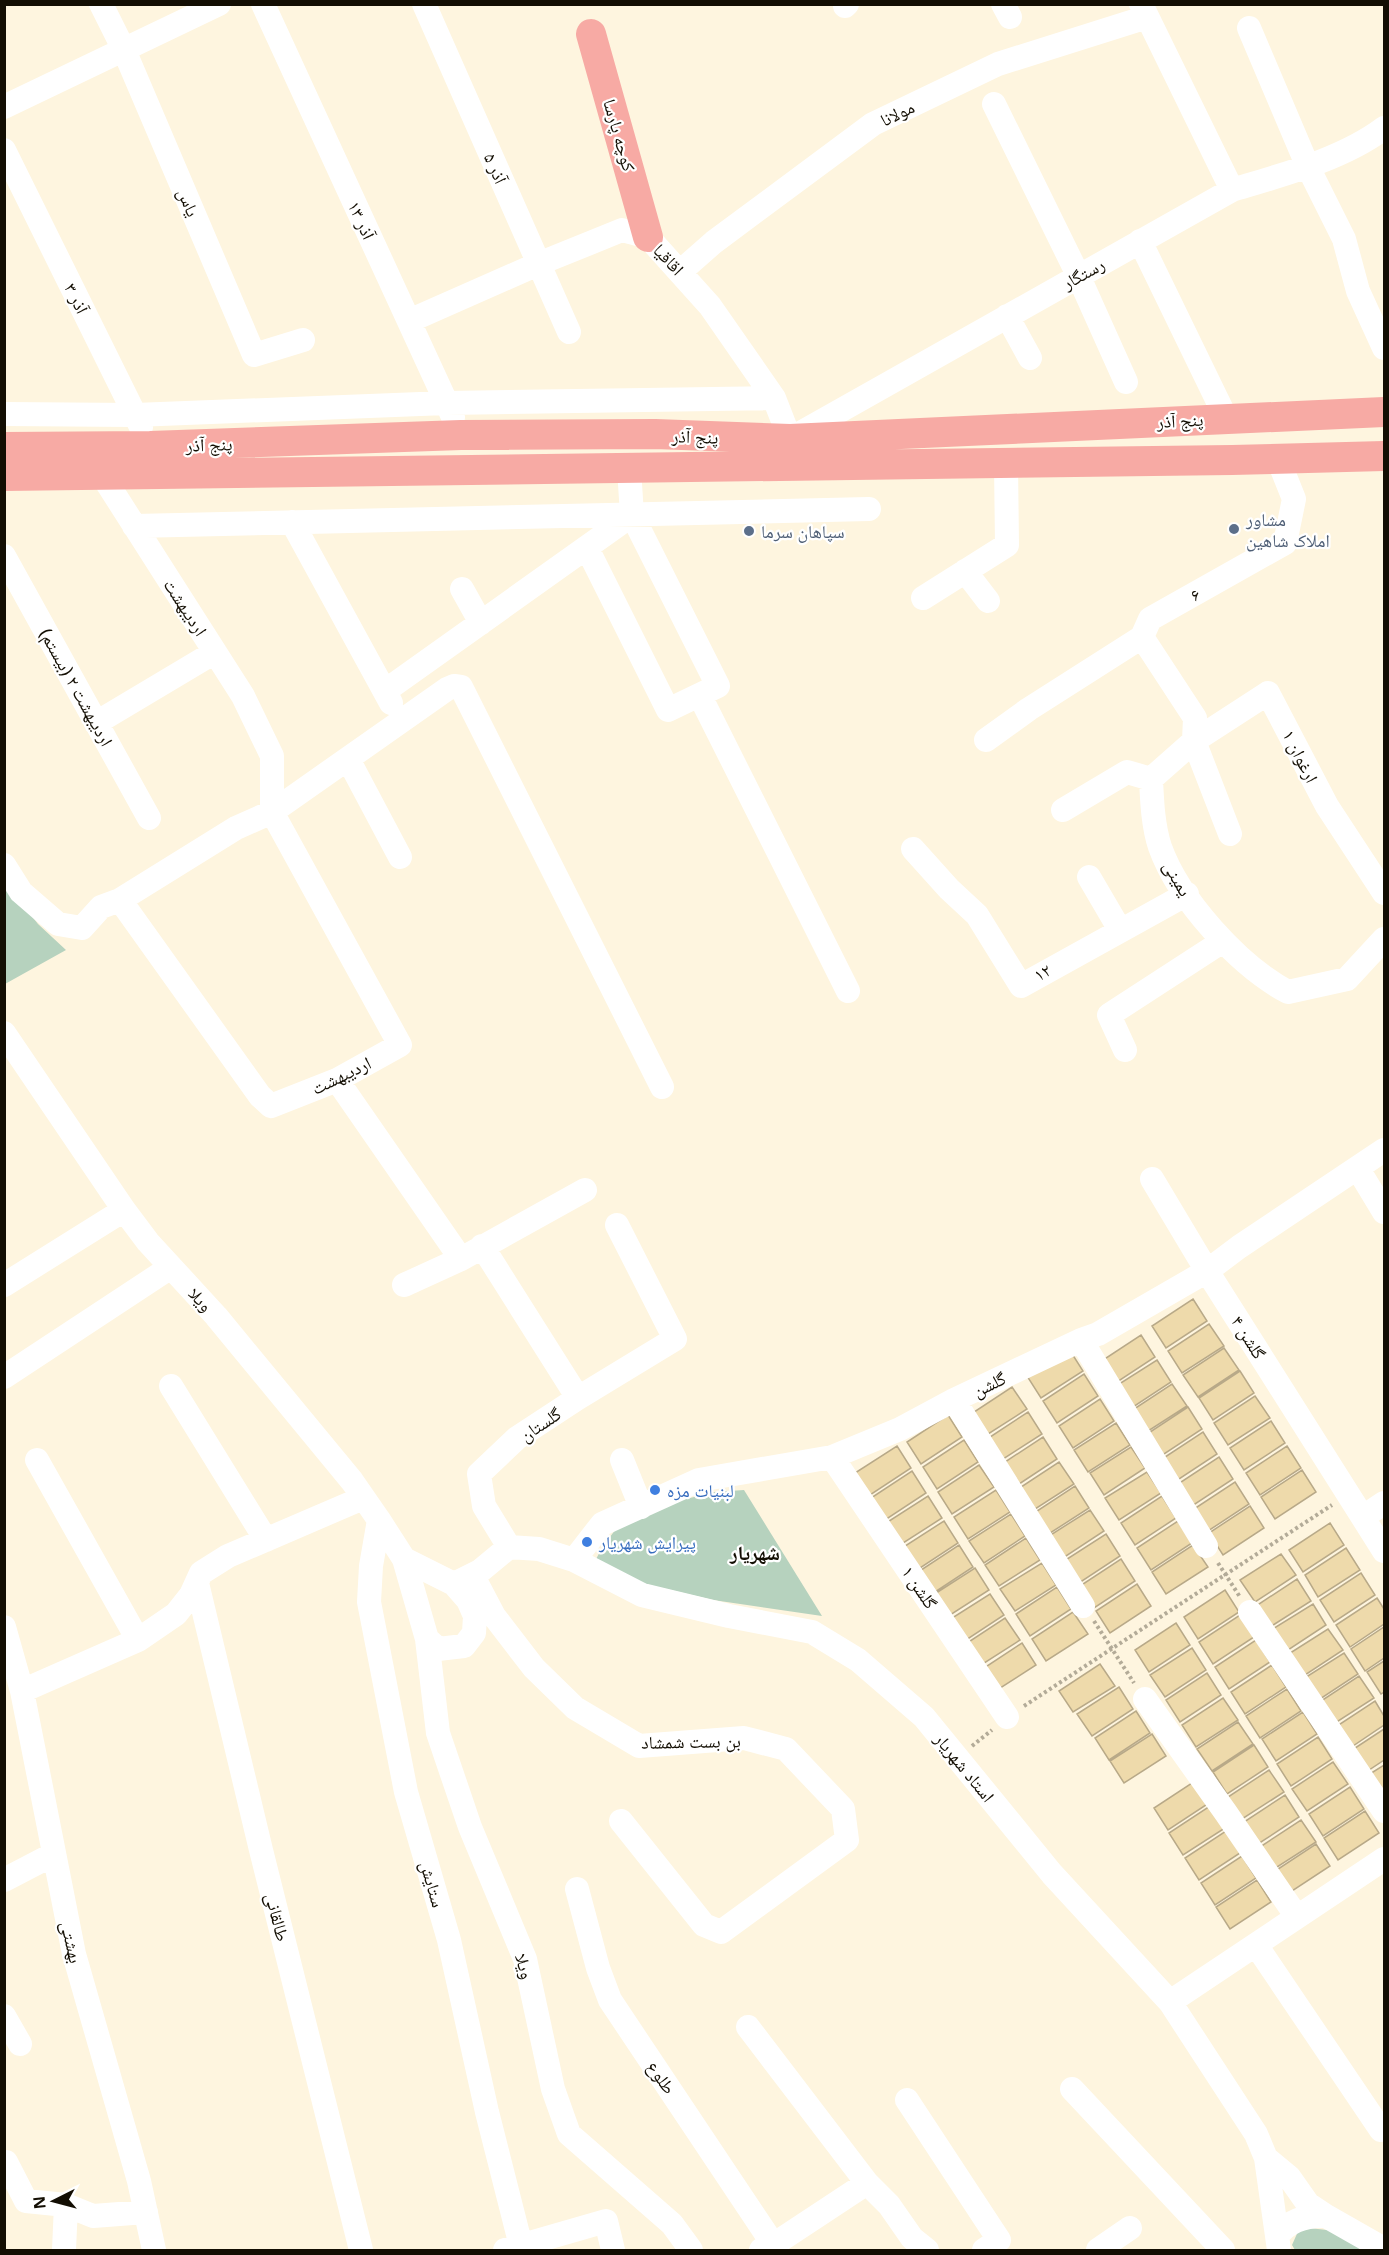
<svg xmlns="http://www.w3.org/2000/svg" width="1389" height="2255" font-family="'Noto Sans','Noto Naskh Arabic',sans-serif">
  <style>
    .green { fill: #b6d2be }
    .building { fill: #eedaab; stroke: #b8a988; stroke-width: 1.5 }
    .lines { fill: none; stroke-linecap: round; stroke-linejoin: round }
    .path { stroke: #b3ab98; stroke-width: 4; stroke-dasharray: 3 3; stroke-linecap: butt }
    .minor { stroke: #fff; stroke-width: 24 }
    .major { stroke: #f7aaa4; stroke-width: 30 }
    .service-dot { fill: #5c6f8a; stroke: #fff; stroke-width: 2 }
    .shop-dot { fill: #3f7fe0; stroke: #fff; stroke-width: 2 }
    .labels { text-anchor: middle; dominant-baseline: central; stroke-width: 4.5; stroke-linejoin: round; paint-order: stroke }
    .street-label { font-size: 18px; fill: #130e03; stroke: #fff }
    .service-label { font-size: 18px; fill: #4e5e75; stroke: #fff; text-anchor: start }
    .shop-label { font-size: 18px; fill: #366cbe; stroke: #fff; text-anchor: start }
    .neighbourhood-label { font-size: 20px; font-weight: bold; fill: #130e03; stroke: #fff }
  </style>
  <rect width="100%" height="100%" fill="#fef5df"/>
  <path class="green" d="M4,880L38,924L66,950L5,984Z
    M744,1490L822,1616L713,1600L653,1586L620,1576L595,1561L603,1546L616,1529L673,1502L715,1492Z
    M1300,2227L1336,2231L1362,2250H1295L1292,2245Z"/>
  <path class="building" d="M1193,1299L1207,1321L1166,1348L1152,1326Z
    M1209,1324L1224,1346L1182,1373L1168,1351Z
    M1141,1335L1155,1357L1114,1384L1100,1362Z
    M1224,1348L1239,1370L1198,1397L1183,1375Z
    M1069,1349L1083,1371L1041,1398L1027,1376Z
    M1157,1360L1171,1382L1130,1409L1116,1386Z
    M1240,1371L1254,1393L1213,1420L1199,1398Z
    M1084,1374L1098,1396L1057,1423L1043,1401Z
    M1172,1384L1187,1406L1145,1433L1131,1411Z
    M1012,1387L1027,1409L985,1436L971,1414Z
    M1255,1396L1270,1418L1228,1445L1214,1423Z
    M1100,1399L1114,1421L1073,1448L1059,1426Z
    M1188,1407L1202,1429L1161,1456L1147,1434Z
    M1028,1412L1042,1434L1000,1461L987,1439Z
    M948,1415L962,1437L921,1464L907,1442Z
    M1271,1421L1285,1443L1244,1470L1230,1448Z
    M1116,1423L1130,1445L1088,1472L1074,1450Z
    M1203,1432L1217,1454L1176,1481L1162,1459Z
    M1043,1437L1057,1459L1016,1486L1002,1464Z
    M964,1440L978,1462L937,1489L923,1467Z
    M897,1446L911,1468L870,1495L855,1473Z
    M1287,1446L1301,1468L1260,1495L1246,1473Z
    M1131,1447L1145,1468L1104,1495L1090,1473Z
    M1219,1457L1233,1479L1192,1506L1178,1484Z
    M1059,1462L1074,1484L1032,1511L1018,1489Z
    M979,1465L994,1487L952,1514L938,1492Z
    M1302,1470L1316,1492L1275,1519L1261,1497Z
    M912,1471L926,1493L885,1520L871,1498Z
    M1147,1472L1161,1493L1119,1520L1105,1498Z
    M1235,1482L1249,1504L1208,1531L1194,1509Z
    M1075,1486L1089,1508L1047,1535L1034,1513Z
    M996,1490L1010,1512L968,1539L954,1517Z
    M928,1496L942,1518L900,1545L886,1523Z
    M1162,1496L1176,1518L1135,1545L1121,1523Z
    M1250,1506L1264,1528L1223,1555L1209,1533Z
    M1090,1510L1104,1531L1063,1558L1049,1536Z
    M1011,1514L1025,1536L984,1563L969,1541Z
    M944,1521L958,1543L917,1570L902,1548Z
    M1178,1521L1192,1543L1151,1570L1137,1548Z
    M1330,1523L1344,1545L1303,1572L1289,1550Z
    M1106,1534L1120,1556L1079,1583L1064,1561Z
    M1026,1538L1040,1560L999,1586L985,1565Z
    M959,1545L973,1567L932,1594L918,1572Z
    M1193,1545L1208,1567L1166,1594L1152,1572Z
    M1346,1548L1360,1570L1318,1597L1305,1575Z
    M1281,1554L1296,1575L1255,1602L1240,1580Z
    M1121,1559L1135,1581L1094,1608L1080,1586Z
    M1042,1563L1056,1585L1015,1611L1000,1589Z
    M975,1568L989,1590L947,1617L933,1595Z
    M1361,1573L1375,1595L1334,1622L1320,1600Z
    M1297,1579L1311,1601L1270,1627L1256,1606Z
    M1137,1584L1151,1606L1110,1633L1096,1611Z
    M1057,1587L1071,1609L1030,1636L1016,1614Z
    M1225,1590L1239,1612L1198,1639L1184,1617Z
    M990,1594L1004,1615L963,1642L949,1620Z
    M1377,1598L1384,1609V1624L1350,1647L1336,1625Z
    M1313,1604L1326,1625L1285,1652L1271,1630Z
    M1073,1612L1088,1634L1046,1661L1032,1639Z
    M1240,1615L1254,1637L1213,1664L1199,1642Z
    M1005,1618L1020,1640L978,1667L964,1645Z
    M1176,1623L1190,1645L1149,1672L1135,1650Z
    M1384,1627V1658L1365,1671L1351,1649Z
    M1328,1629L1343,1650L1302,1677L1287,1655Z
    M1256,1640L1270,1662L1229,1689L1215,1667Z
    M1022,1643L1036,1665L994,1692L981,1670Z
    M1192,1648L1206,1670L1165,1697L1150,1675Z
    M1344,1653L1358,1674L1317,1701L1303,1679Z
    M1384,1661V1692L1381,1694L1367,1672Z
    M1100,1664L1115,1686L1073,1712L1059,1691Z
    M1272,1665L1286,1687L1245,1714L1231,1692Z
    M1207,1673L1221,1695L1180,1722L1166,1700Z
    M1359,1676L1374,1698L1332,1725L1318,1703Z
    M1119,1687L1133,1709L1092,1736L1077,1714Z
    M1287,1689L1301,1711L1260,1738L1246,1716Z
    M1223,1698L1238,1720L1196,1747L1182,1725Z
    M1375,1701L1384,1716V1725L1347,1750L1334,1728Z
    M1136,1711L1150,1733L1109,1760L1095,1738Z
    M1303,1712L1317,1734L1276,1761L1262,1739Z
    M1238,1722L1253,1744L1212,1771L1197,1749Z
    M1384,1729V1760L1363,1774L1349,1752Z
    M1152,1734L1166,1756L1124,1783L1110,1761Z
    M1318,1737L1332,1759L1291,1786L1277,1764Z
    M1254,1745L1268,1767L1227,1794L1213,1772Z
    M1333,1762L1348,1784L1307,1811L1292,1789Z
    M1384,1765V1796L1365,1777Z
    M1269,1770L1284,1792L1242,1819L1228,1797Z
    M1195,1781L1209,1803L1168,1830L1154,1808Z
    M1350,1787L1364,1809L1323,1836L1309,1814Z
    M1285,1795L1299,1817L1258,1844L1244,1822Z
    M1210,1806L1225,1828L1183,1855L1169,1833Z
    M1365,1811L1379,1833L1338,1860L1324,1838Z
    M1301,1820L1316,1842L1274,1869L1260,1847Z
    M1226,1831L1240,1853L1199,1880L1185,1858Z
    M1316,1844L1330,1866L1289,1893L1275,1871Z
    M1242,1856L1256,1878L1215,1905L1201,1883Z
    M1257,1880L1271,1902L1230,1929L1216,1907Z"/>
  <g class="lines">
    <path class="path" d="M1218,1563L1240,1597
      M1094,1621L1134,1683
      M1024,1706L1332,1505
      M972,1746L992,1730"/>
    <path class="minor" d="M101,4L124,50L254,355L303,340
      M263,4L453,417
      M424,4L569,332
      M1003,4L1010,17
      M1141,4L1232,190
      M845,6L847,4
      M1249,28L1308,167L1344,239L1358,291L1384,348
      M994,104L1078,275L1126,382
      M4,107L219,4
      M4,150L141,427
      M1140,241L1226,418
      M681,271L714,242L873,124L998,64L1147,17
      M1007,316L1030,358
      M409,321L538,264L622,230L648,237L710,306L774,398L790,439L1232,190C1282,175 1343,159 1384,128
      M4,414L135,415L446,403L774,398
      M292,522L391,703
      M134,526L869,509
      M587,548L668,710L718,686L632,515
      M4,556L149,818
      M965,571L988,601
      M462,589L481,623
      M923,598L1007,545L1006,463
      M385,691L632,515L629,468
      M700,696L848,991
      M96,723L215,652
      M986,740L1029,709L1142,637
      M348,759L400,857
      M1063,810L1127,772L1151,779
      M1230,834L1194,741L1195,718L1142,637L1150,619L1285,543L1294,499L1278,459
      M913,849L949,889L977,915L1021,986L1187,894
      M4,865L21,892L58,924L82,928L101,907L120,900L236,828L272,812V756L243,696L102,475
      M1089,877L1120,930
      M1384,893L1327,806L1268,693L1194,741L1151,779C1152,801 1153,826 1160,847C1179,900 1239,966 1288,992L1347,979L1384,939
      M120,900L260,1096L271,1106L337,1080L400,1045L272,812L447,689L454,686L461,687L662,1087
      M4,1033L124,1210L148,1242L216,1316L352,1481L379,1520L404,1559L427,1639L438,1649L464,1646L474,1633L475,1616L468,1600L454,1584L404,1559
      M1125,1050L1109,1015L1223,941
      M337,1080L461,1259
      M1358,1169L1384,1212
      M1152,1179L1207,1271L1384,1551
      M482,1246L578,1398
      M4,1285L124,1210
      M404,1285L461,1259L585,1190
      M1081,1340L1206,1546
      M4,1377L171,1267
      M171,1386L266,1540
      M954,1400L1083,1606
      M832,1457L1007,1717
      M37,1460L138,1640
      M622,1460L641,1507
      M1363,1517L1384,1503
      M379,1520L371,1566L369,1602L406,1792L449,1940L487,2112L521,2246
      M509,1547L484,1506L479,1474L517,1438L578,1398L675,1339L617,1225
      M574,1560L602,1524L699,1480L832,1457L900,1429L954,1400L1081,1340L1098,1334L1207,1271L1239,1247L1384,1150
      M473,1576L494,1616L534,1668L575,1708L639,1746L744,1738L786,1749L843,1809L847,1840L721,1932L704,1925L621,1821
      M197,1583L261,1850L361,2250
      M454,1584L480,1571L509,1547L539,1549L574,1560L642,1595L729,1616L812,1632L858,1660L924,1717L1052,1874L1170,2002L1256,2134L1266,2158L1279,2250
      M1250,1612L1384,1811
      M4,1627L22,1691L74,1954L139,2181L154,2250
      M427,1639L438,1733L470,1827L525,1959L553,2089L569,2134L672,2224L691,2250
      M22,1691L138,1640L176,1614L191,1595L201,1573L228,1556L363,1498
      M1145,1699L1226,1813L1297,1917
      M4,1880L54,1854
      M577,1889L598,1968L610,2000L777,2250
      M1256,1945L1381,2130
      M1170,2002L1384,1859
      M4,2016L20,2044
      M748,2027L867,2183L889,2205L912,2238L927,2250
      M1072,2089L1223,2250
      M907,2100L999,2240L984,2250
      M1266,2158L1289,2177L1308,2204L1326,2216C1306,2215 1289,2220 1277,2236
      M6,2162L26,2201L66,2205L93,2216L146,2212
      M1326,2216L1384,2249
      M64,2250L66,2205
      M505,2250L606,2221L613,2250
      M761,2250L773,2245L867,2183
      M1098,2250L1130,2228"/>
    <path class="major" d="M591,34L648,237
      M4,447L150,446L461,435L655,434L790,439L1384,412
      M4,476L1232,460L1384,456"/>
  </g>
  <g class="service-dot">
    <circle cx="1234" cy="529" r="6"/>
    <circle cx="749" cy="531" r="6"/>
  </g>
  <g class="shop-dot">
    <circle cx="655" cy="1490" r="6"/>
    <circle cx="587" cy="1542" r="6"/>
  </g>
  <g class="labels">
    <g class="street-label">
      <text transform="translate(897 113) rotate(-26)">مولانا</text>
      <text transform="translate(620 135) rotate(74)">کوچه پارسا</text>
      <text transform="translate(496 168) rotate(66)">آذر ۵</text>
      <text transform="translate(189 202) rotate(67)">یاس</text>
      <text transform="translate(362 220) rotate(65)">۱۳ آذر</text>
      <text transform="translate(669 259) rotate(47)">اقاقیا</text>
      <text transform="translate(1083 273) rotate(-29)">رستگار</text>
      <text transform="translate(77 298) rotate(64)">آذر ۳</text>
      <text transform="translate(1180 420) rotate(-3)">پنج آذر</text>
      <text transform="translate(695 436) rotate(2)">پنج آذر</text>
      <text transform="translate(209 444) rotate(-2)">پنج آذر</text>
      <text transform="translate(1195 594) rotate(-29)">۶</text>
      <text transform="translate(186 607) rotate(57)">اردیبهشت</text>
      <text transform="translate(77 687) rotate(61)">اردیبهشت ۲ (بیستم)</text>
      <text transform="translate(1301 756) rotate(63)">ارغوان ۱</text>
      <text transform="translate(1178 878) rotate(60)">یمینی</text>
      <text transform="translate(1042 972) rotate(-30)">۱۲</text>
      <text transform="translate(341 1075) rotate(-26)">اردیبهشت</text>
      <text transform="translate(201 1299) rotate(48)">ویلا</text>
      <text transform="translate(1249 1337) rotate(58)">گلشن ۴</text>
      <text transform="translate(989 1384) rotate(-26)">گلشن</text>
      <text transform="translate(540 1424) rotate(-34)">گلستان</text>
      <text transform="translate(920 1587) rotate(56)">گلشن ۱</text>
      <text transform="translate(691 1741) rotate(-1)">بن بست شمشاد</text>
      <text transform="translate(965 1767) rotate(51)">استاد شهریار</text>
      <text transform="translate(433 1884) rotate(74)">ستایش</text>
      <text transform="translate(278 1917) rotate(76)">طالقانی</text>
      <text transform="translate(72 1942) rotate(77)">بهشتی</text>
      <text transform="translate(525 1966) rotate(74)">ویلا</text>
      <text transform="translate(662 2077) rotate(56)">طلوع</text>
    </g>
    <g class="service-label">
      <text x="1246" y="519">مشاور<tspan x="1246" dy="21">املاک شاهین</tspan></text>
      <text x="761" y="531">سپاهان سرما</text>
    </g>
    <g class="shop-label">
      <text x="667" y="1490">لبنیات مزه</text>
      <text x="599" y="1542">پیرایش شهریار</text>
    </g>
    <g class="neighbourhood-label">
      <text x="755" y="1552">شهریار</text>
    </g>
  </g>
  <rect width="1389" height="2255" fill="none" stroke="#130e03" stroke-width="12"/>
  <g transform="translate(54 2201) rotate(264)" stroke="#ffffff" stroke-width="4.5" paint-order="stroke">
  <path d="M0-4.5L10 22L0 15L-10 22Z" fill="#130e03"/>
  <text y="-9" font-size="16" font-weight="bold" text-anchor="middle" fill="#130e03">N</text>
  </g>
</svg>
